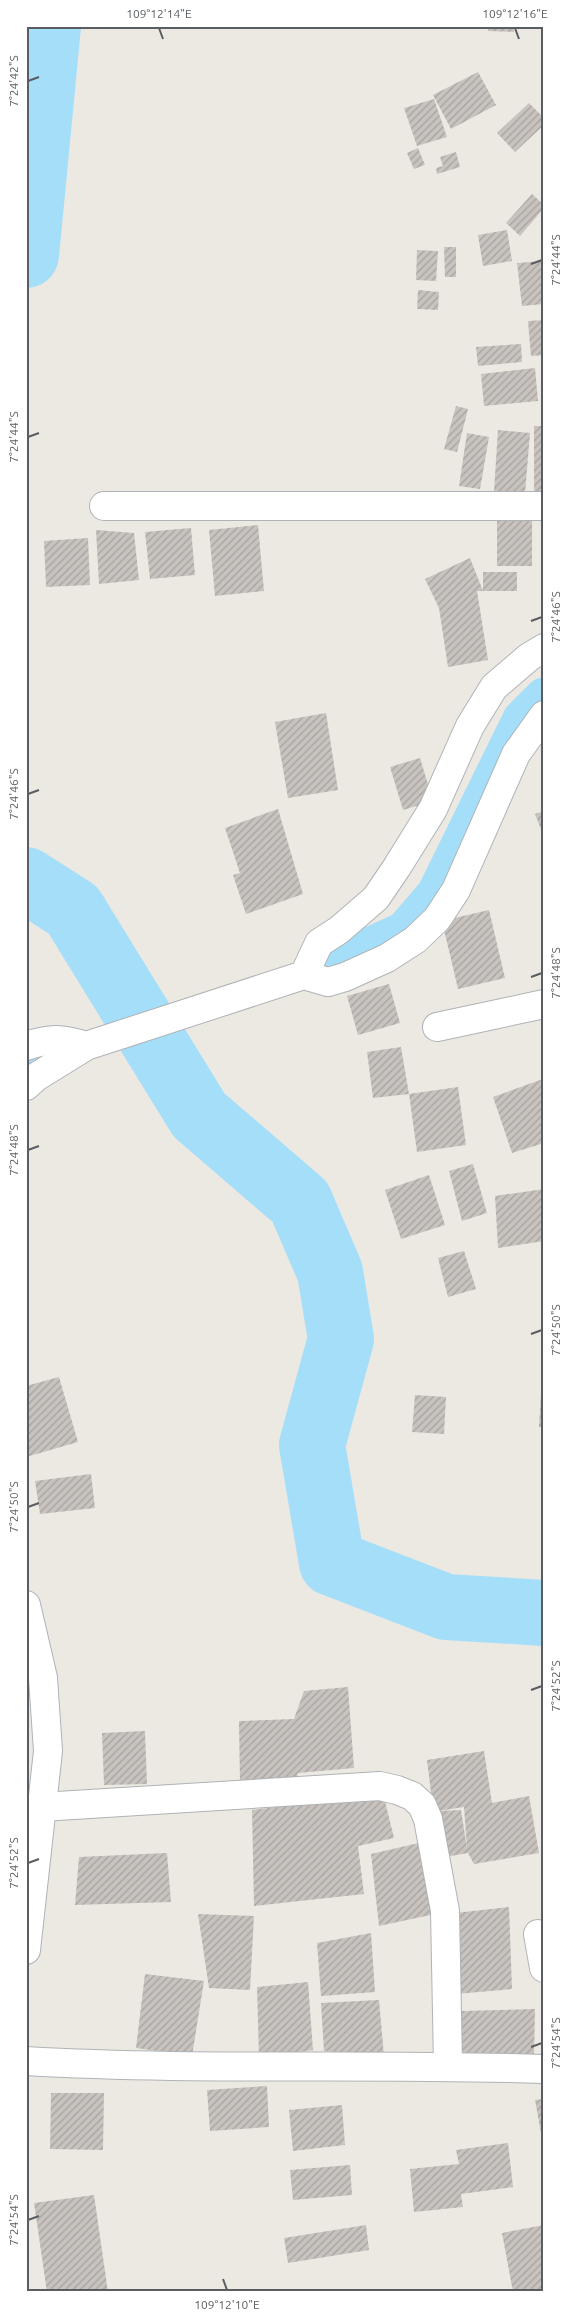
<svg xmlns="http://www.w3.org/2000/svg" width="570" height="2318" font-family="Ubuntu,sans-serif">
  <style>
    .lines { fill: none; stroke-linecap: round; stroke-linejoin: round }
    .canal { stroke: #a5def9; stroke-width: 39 }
    .river { stroke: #a5def9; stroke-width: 66 }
    .building { fill: url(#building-hatch); fill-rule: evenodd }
    .minor-casing { stroke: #afb3b6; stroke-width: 30 }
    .minor { stroke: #fff; stroke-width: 28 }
    .ticks { fill: none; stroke: #5a5e62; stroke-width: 2 }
    .neatline { fill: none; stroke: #5a5e62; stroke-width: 2 }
    .ticks-label { font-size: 12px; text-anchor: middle; fill: #5a5e62 }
  </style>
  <defs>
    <pattern id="building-hatch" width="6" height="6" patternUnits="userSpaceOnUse" patternTransform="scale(1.25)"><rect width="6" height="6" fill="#c8c3bf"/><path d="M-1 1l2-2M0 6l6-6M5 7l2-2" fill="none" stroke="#a5a29f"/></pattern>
  </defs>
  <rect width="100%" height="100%" fill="#ece9e2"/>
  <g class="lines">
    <path class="canal" d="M323,964L351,955L404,931L436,894L522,719L544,697
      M26,1067L49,1052L59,1049"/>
    <path class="river" d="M26,255L48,26
      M26,880L73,910L199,1115L300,1202L330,1272L341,1339L312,1445L332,1563L446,1607L544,1613"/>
  </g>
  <path class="building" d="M489,26H514V32L488,31Z
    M478,72L496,105L451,129L433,95Z
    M434,99L447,137L417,146L404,108Z
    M529,103L544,118V125L515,152L497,133Z
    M418,148L425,165L414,169L407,153Z
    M456,152L460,167L437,174L436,168L443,166L440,157Z
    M532,194L544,205V208L520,236L506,223Z
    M507,230L512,261L483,266L478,235Z
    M444,247H456V277H445Z
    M417,250L438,251L436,281L416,280Z
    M544,261V304L522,306L517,263Z
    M418,290L439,292L438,310L417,309Z
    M544,320V355L531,356L528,321Z
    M521,344L522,362L478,366L476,347Z
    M535,368L538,401L484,406L481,374Z
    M456,406L468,409L457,452L444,449Z
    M534,426H544V499H534Z
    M498,430L530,433L525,493L494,491Z
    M467,433L489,437L480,489L459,486Z
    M497,521H532V566H497Z
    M258,525L264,591L215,596L209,530Z
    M191,528L195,575L150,579L145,532Z
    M96,530L134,533L139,580L99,584Z
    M88,538L90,585L46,587L44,541Z
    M470,558L483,591H477L488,660L448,667L439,608L425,579Z
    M483,572H517V591H483Z
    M326,713L338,790L288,798L275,722Z
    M420,758L433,801L403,810L390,767Z
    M278,809L303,894L246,914L233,875L240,873L225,828Z
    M544,811V837L535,814Z
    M489,910L505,978L458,989L442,921Z
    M389,984L400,1023L358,1035L347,996Z
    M401,1047L409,1094L373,1098L367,1052Z
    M543,1079L544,1143L512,1153L493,1097Z
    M458,1087L466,1145L417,1152L409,1094Z
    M473,1164L487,1213L462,1221L449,1171Z
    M429,1175L445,1225L401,1239L385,1190Z
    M544,1189V1241L498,1248L495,1196Z
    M464,1251L476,1289L448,1297L438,1258Z
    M59,1377L78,1442L26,1457V1386Z
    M542,1378H544V1428L539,1427Z
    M415,1395L446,1397L444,1434L412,1432Z
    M91,1474L95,1508L40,1514L35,1481Z
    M348,1687L354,1768L298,1773L296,1782L240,1784L239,1721L294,1719L304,1691Z
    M145,1731L147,1784L104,1785L102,1733Z
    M484,1751L492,1803L529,1796L539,1853L474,1864L468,1853L439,1858L427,1760ZM464,1807L467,1848L461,1810L438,1811Z
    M382,1789L394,1838L358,1846L364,1894L254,1906L252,1810L346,1798Z
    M423,1842L435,1914L379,1926L371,1854Z
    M167,1853L171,1902L75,1905L79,1857Z
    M509,1907L512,1989L456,1994L455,1913Z
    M198,1914L254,1916L250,1990L209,1988Z
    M371,1933L375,1992L321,1996L317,1943Z
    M145,1974L204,1981L192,2056L136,2048Z
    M308,1982L313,2050L259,2058L257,1987Z
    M379,2000L384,2056L324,2051L321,2003Z
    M535,2009L534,2057L459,2054L462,2011Z
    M267,2086L269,2127L210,2131L207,2090Z
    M51,2093H104L103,2150L50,2149Z
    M544,2099V2143L543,2144L535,2100Z
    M342,2105L345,2145L293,2151L289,2110Z
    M508,2143L513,2187L461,2194L463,2207L414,2212L410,2169L459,2164L456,2150Z
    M350,2165L352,2195L293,2200L290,2170Z
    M94,2195L108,2292H47L34,2203Z
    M366,2225L369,2250L288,2263L284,2238Z
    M544,2225V2292H513L502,2233Z"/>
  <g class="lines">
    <defs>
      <path id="minor" d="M104,506H544
        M304,975L328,982L345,977L387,958L415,940L437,919L456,890L516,754L544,715
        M437,1027L544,1004
        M26,1046C50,1038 62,1038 86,1046L304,975L319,943L339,930L376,898L397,867L433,809L470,726L494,687L529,657L544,648
        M26,1086L36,1077L86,1046
        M26,1605L43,1678L48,1751L26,1950
        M41,1807L380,1786L397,1790L412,1796L422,1805L428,1819L445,1911L448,2065
        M538,1934L544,1968
        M26,2061C199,2071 371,2063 544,2069"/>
    </defs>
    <use href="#minor" class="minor-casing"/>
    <use href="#minor" class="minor"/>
  </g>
  <path class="ticks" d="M159,28L163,39M515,28L519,39M28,81L39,77M531,264L542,260M28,437L39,433M531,621L542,617M28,794L39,790M531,977L542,973M28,1150L39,1146M531,1334L542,1330M28,1507L39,1503M531,1690L542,1686M28,1863L39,1859M531,2047L542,2043M28,2220L39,2216M223,2279L227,2290"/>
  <rect width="570" height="2318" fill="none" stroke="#ffffff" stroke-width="55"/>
  <rect x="28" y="28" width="514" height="2262" class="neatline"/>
  <g class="ticks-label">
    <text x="159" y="18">109°12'14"E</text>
    <text x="515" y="18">109°12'16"E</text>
    <text transform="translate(14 81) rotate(-90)" y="4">7°24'42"S</text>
    <text transform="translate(556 260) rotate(-90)" y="4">7°24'44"S</text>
    <text transform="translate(14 437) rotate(-90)" y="4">7°24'44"S</text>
    <text transform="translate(556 617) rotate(-90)" y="4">7°24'46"S</text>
    <text transform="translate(14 794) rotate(-90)" y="4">7°24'46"S</text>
    <text transform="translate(556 973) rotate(-90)" y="4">7°24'48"S</text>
    <text transform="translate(14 1150) rotate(-90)" y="4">7°24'48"S</text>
    <text transform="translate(556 1330) rotate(-90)" y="4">7°24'50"S</text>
    <text transform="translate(14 1507) rotate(-90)" y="4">7°24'50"S</text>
    <text transform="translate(556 1686) rotate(-90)" y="4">7°24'52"S</text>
    <text transform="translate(14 1863) rotate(-90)" y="4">7°24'52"S</text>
    <text transform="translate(556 2043) rotate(-90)" y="4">7°24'54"S</text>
    <text transform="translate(14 2220) rotate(-90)" y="4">7°24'54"S</text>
    <text x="227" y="2309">109°12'10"E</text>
  </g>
</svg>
